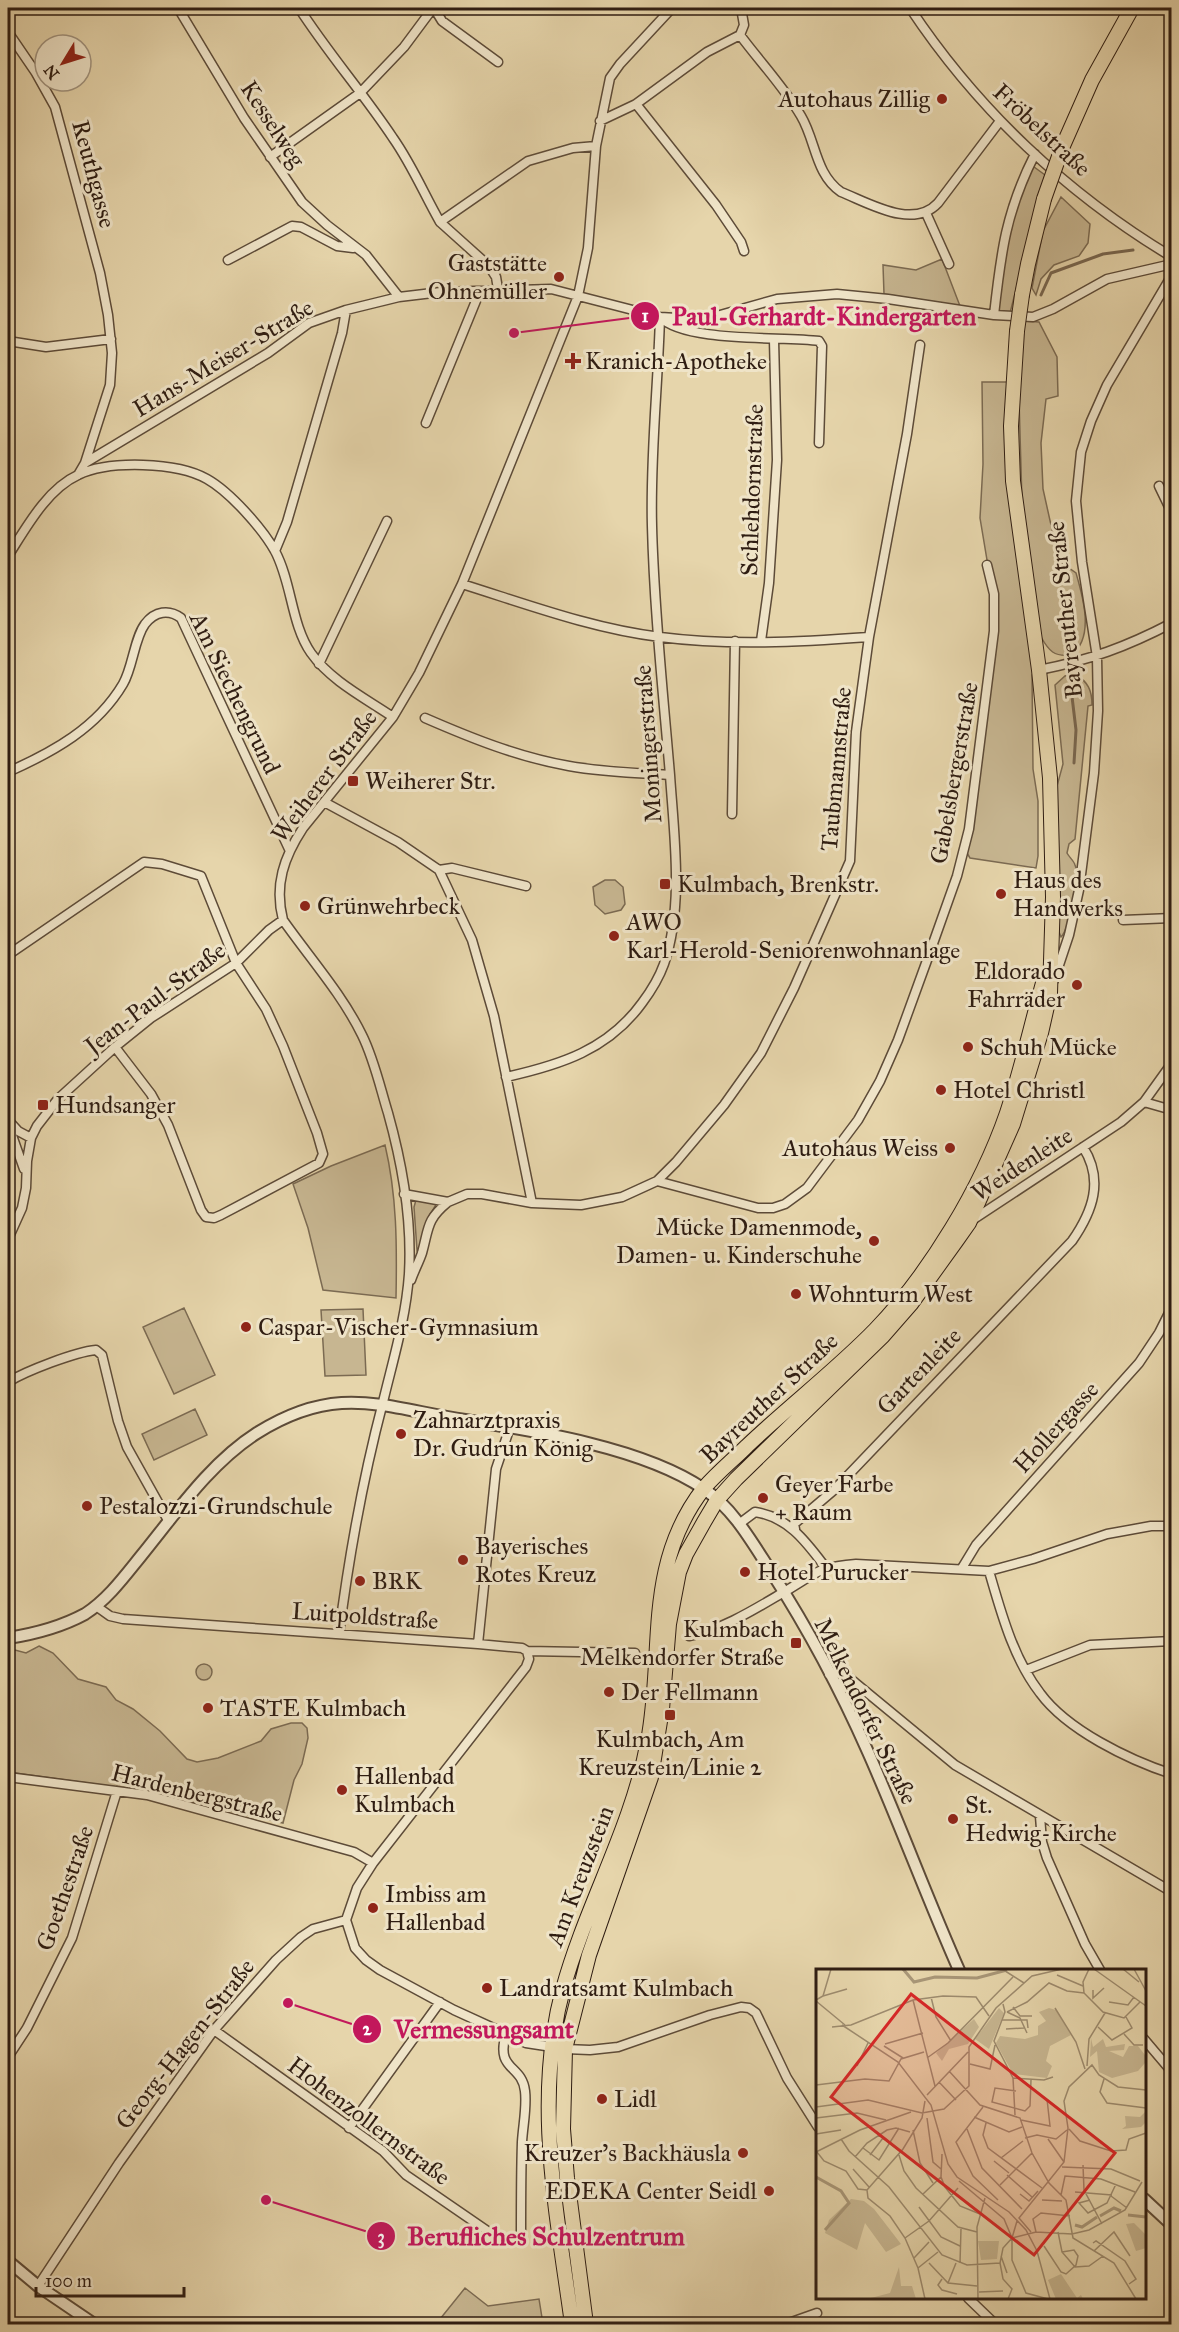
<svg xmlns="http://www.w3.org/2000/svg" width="1179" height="2332" font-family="'IM FELL Great Primer',serif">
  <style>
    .green { fill: #c7b691; stroke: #7b6a52; stroke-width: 1.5 }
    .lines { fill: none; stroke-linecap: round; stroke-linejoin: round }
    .stream { stroke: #78664f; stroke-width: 3 }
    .minor-casing { stroke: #5d4b38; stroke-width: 11 }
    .tertiary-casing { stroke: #5d4b38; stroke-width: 14 }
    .primary-casing { stroke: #2f1d12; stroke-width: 16 }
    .minor { stroke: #efe4c8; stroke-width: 8 }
    .tertiary { stroke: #efe4c8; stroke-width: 10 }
    .primary { stroke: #e6d5ab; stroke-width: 14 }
    .primary-bridge-casing { stroke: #2f1d12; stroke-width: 16; stroke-linecap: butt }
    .primary-bridge { stroke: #e6d5ab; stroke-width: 14 }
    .poi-dot { fill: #8f2418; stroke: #efe4c8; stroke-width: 2 }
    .labels { text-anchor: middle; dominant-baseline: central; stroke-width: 6; stroke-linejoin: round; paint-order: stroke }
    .poi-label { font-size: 24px; fill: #2f1d12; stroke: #efe4c8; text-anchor: start }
    .street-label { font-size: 24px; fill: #2f1d12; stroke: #efe4c8 }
    .inset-river { fill: none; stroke: #a89677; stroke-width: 3 }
    .inset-road { fill: none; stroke: #9d8b6e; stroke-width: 1.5 }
    .view { fill: #d62828; fill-opacity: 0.15; stroke: #d62828; stroke-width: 3 }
    .inset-edge { fill: none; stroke: #2f1d12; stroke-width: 3 }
    .leader { fill: none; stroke: #c2185b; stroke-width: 2 }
    .callout-dot { fill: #c2185b; stroke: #efe4c8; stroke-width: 2 }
    .mark-label { font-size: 18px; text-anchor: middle; font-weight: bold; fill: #fff }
    .callout-label { font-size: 26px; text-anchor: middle; font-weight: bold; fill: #c2185b; stroke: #efe4c8; stroke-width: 6; stroke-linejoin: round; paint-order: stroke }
  </style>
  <rect width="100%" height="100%" fill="#e6d5ab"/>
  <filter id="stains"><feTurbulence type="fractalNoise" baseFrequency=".00333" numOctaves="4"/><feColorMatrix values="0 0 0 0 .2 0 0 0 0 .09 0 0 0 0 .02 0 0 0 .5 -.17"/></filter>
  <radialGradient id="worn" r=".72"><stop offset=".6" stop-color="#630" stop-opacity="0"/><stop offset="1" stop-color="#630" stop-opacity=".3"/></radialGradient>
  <path class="green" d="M1030,164L1045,175L1009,317L994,315L1000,259Z
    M1061,197L1090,224L1088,243L1079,256L1054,265L1041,279L1036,295L1032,288L1043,231Z
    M942,259L960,306L884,294L883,265L916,270Z
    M1024,321L1039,322L1057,357L1058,396L1046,399L1041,443L1043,489L1059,561L1076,573C1083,597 1095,638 1071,655C1054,657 1049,651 1041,637L1022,502L1018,365Z
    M982,382H1013L1011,426L1039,670L1032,675L1033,769L1038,801V856L1036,868L970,858L964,848L996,614L980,518L983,464Z
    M1075,674C1088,682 1092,690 1092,705L1088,706L1075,839L1069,844L1067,853C1069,857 1074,861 1075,865C1080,876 1069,929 1061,937L1059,932L1057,786L1063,764L1055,685L1065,676Z
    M605,880H615L623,887L625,904L621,910L605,914L595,905L593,887Z
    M385,1145C397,1196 397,1245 396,1298L323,1290L308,1228L293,1184L331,1166Z
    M421,1199L437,1203L428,1218L421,1244L417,1250L414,1207L416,1200Z
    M184,1308L215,1375L174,1394L143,1327Z
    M363,1309L366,1375L325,1376L321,1310Z
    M195,1409L207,1435L154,1460L142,1434Z
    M39,1646L53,1653L78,1679L106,1687L116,1700L133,1709L160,1731L187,1759L197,1762L218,1758L261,1741L271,1729L291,1723H302L307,1728L308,1738L302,1764L294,1780L283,1823L146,1791L8,1772V1653L15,1650L26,1653Z
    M196 1672a8 8 0 1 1 16 0a8 8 0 1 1-16 0Z
    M465,2288L488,2306L539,2299L543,2324H436Z"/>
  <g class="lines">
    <path class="stream" d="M1041,295L1051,273L1103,254L1133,250
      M1070,680L1076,730L1074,763"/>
    <defs>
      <path id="minor" d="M178,8L244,118L302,202L327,225L366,255L399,297
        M299,8C328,53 363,93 393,138C412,165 424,194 440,222L528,161L573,148L596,146
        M434,8L442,21L498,62
        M741,8L744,25L740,35C760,62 784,87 801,116C816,141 815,174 841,192C869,203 913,230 938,203L1000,121
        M910,8C977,109 1067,194 1172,257
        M8,32L36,73L55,107L100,273L108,315L112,353L110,385L85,463
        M636,104L716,205L741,242L744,251
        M600,121L636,104L707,52L740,35
        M270,157L360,93L404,47L433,8
        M926,213L949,264
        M440,222L489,266L496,277L498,289
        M228,260L292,226L301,227L337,246L353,248
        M994,315L1033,317L1053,309L1107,279L1172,264
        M660,317C685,343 782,336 819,341L822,346L819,443
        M8,341L46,347L111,339
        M426,423L480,291
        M78,475L85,463L268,353L309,323L346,310L399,297L441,292L551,289L660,317L694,319L713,317L777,299L837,294L888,299L994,315C1001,252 1006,211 1035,154
        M1159,486L1172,513
        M275,551L287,522L342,333L346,310
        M8,556C26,528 47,489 78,475C109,460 177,462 207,479C230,492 262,528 275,551C292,583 291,624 311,653C331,681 365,698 393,717
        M462,584C526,604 593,629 660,637C729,646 800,642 869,637
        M761,641L769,583L777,460L774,340
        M319,664L387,521
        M1039,670C1090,660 1126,647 1172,623
        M425,718C471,738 518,757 569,766C602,772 636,773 670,775
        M8,772C53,752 97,728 123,684C133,667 134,639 145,624C155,611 169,609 181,618L289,849
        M326,803L398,842L439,870L472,940L494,1016L532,1203
        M732,814L735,641
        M439,870L452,868L526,886
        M1123,920L1172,918
        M8,955L144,862L162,864L201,876L236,963L266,1009L283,1046L317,1133L323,1154L319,1163L221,1215L214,1218L206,1217L201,1210L168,1125L151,1094L115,1047
        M1054,980L1069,935L1079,890L1094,773L1098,711L1097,657L1082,562L1076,501L1081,452L1091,421L1107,385L1172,275
        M506,1077C560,1065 608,1050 642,1003C651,991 659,978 664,964C684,906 674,835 670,775C663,692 654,608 652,526C650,456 658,387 660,317
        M1144,1102L1172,1110
        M8,1120L18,1131L31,1138
        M8,1124L24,1169
        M657,1181L676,1162L724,1105L761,1053L794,988L850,861L856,732L869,637L907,434L920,345
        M404,1194L448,1202L467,1194H482L532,1203L581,1205L622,1197L657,1181L758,1208H773L785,1204L807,1188L858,1120L880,1081L898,1040L930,952L957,876L969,829L994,631V594L987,565
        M971,1221L1121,1122L1144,1102L1172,1063
        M8,1239L22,1208L26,1188L27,1161L31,1138L37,1126L58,1099L115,1047L151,1018L236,963L269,930L283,920
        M411,1280C414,1271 419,1262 422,1253C429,1228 426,1220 448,1202
        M8,1382C26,1371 75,1352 96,1350L102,1355L118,1421L127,1447L169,1522
        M739,1524L755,1512C789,1517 807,1543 826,1568
        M795,1529L794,1524L834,1490L1072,1241C1093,1211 1104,1180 1083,1147
        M962,1568L976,1545L1139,1363L1159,1333L1172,1307
        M989,1571C1001,1612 1013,1658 1040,1693C1067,1730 1129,1760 1172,1774
        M96,1606L110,1616L123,1619L478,1644L522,1648L527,1651L635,1653
        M339,1634C349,1556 363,1478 383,1402C393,1360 406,1318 409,1274C412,1222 402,1163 388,1113C380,1087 374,1059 362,1035C342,994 309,957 283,920C274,885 284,857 303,828L393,717L419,673L462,584L578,296L588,248L596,146L610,78L620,64L672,8
        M689,1636C722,1630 755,1609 784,1592C798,1584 810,1575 824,1569C835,1566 845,1565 856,1564L989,1571L1033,1559L1107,1534L1151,1526H1172
        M478,1644L496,1469L510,1427
        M1026,1670L1090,1645L1172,1641
        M829,1674L838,1673L847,1676L955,1765L1172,1892
        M8,1777L147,1795L354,1852L373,1863
        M1040,1816L1042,1842L1047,1858L1085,1944L1100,1970
        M346,1920L355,1948L366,1960L380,1970L454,2010L526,2043L565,2049L590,2050L618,2047L710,2015L741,2007L749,2008L756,2013L787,2078L818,2127
        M346,1920L357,1888L373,1863L526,1667L529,1659L527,1651
        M214,2030L383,2151L406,2175L502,2241
        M506,2034C495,2071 522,2064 525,2091C527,2107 523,2125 522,2142C521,2172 521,2203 521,2234
        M1144,2039L1172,2072
        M8,2057L27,2028L72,1938L117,1791
        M349,2128L440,2002
        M38,2286L119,2163L214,2030L276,1960L301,1937L313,1929L346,1920
        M968,2298L995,2324
        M786,2324L817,2313"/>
      <path id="tertiary" d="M8,1638C34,1634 61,1627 85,1614C108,1599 124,1577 141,1556C176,1513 210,1463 257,1433C337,1383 381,1407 465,1420C537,1431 644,1448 704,1489C734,1509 753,1544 772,1573C808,1629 841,1691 868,1752C900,1824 927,1898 959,1970
        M1144,2199L1172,2225
        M8,2261L38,2286L94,2324"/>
      <path id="primary" d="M1062,148L1092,80L1132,8
        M1022,295L1028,264L1044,199
        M572,2324C557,2213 533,2100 563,1989C586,1905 632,1828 648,1741C665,1652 643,1566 704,1488C717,1473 733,1460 747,1446C789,1406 835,1371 875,1330C930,1273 981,1188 1007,1113C1022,1068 1032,1021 1045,976
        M586,2324L567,2178L563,2129L565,2049L589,1955L651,1777L662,1709L669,1624L679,1572L686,1554L704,1522L717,1500L736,1479L883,1336L911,1304L957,1240L969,1223L1013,1124L1041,1033L1050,993L1053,897L1050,778L1039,670L1013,481L1011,426L1017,331"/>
    </defs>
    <use href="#minor" class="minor-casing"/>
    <use href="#tertiary" class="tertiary-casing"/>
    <use href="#primary" class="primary-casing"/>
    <use href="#minor" class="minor"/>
    <use href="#tertiary" class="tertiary"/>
    <use href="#primary" class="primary"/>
    <defs>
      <path id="primary-bridge" d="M1044,199L1062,148
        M1017,331L1022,295"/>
    </defs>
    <use href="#primary-bridge" class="primary-bridge-casing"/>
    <use href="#primary-bridge" class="primary-bridge"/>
  </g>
  <g class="poi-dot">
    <circle cx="942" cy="99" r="6"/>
    <circle cx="559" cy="277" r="6"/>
    <path d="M570 352h6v6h6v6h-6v6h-6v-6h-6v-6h6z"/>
    <rect x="347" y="775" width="12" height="12" rx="3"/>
    <rect x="659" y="878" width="12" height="12" rx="3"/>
    <circle cx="1001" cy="894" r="6"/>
    <circle cx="305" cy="906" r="6"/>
    <circle cx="614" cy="936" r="6"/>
    <circle cx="1077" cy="985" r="6"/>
    <circle cx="968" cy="1047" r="6"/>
    <circle cx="941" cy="1090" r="6"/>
    <rect x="37" y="1099" width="12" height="12" rx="3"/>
    <circle cx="950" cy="1148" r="6"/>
    <circle cx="874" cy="1241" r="6"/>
    <circle cx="796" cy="1294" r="6"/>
    <circle cx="246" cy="1327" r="6"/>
    <circle cx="401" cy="1434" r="6"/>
    <circle cx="763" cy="1498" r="6"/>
    <circle cx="87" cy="1506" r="6"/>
    <circle cx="463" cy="1560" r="6"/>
    <circle cx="745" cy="1572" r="6"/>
    <circle cx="360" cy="1581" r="6"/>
    <rect x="790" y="1637" width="12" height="12" rx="3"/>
    <circle cx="609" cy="1692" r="6"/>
    <circle cx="208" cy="1708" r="6"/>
    <rect x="664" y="1709" width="12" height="12" rx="3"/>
    <circle cx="342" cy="1790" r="6"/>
    <circle cx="953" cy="1819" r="6"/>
    <circle cx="373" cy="1908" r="6"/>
    <circle cx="487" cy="1988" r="6"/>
    <circle cx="602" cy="2099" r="6"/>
    <circle cx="743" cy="2153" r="6"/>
    <circle cx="769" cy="2191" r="6"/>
  </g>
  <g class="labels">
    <g class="poi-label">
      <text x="930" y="99" text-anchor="end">Autohaus Zillig</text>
      <text x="547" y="263" text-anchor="end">Gaststätte<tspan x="547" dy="28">Ohnemüller</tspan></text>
      <text x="585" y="361">Kranich-Apotheke</text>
      <text x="365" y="781">Weiherer Str.</text>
      <text x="1013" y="880">Haus des<tspan x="1013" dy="28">Handwerks</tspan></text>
      <text x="677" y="884">Kulmbach, Brenkstr.</text>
      <text x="317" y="906">Grünwehrbeck</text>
      <text x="626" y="922">AWO<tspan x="626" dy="28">Karl-Herold-Seniorenwohnanlage</tspan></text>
      <text x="1065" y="971" text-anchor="end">Eldorado<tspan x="1065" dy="28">Fahrräder</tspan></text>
      <text x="980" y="1047">Schuh Mücke</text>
      <text x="953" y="1090">Hotel Christl</text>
      <text x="55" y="1105">Hundsanger</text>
      <text x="938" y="1148" text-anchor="end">Autohaus Weiss</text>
      <text x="862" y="1227" text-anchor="end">Mücke Damenmode,<tspan x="862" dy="28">Damen- u. Kinderschuhe</tspan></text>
      <text x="808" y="1294">Wohnturm West</text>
      <text x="258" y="1327">Caspar-Vischer-Gymnasium</text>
      <text x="413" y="1420">Zahnarztpraxis<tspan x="413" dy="28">Dr. Gudrun König</tspan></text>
      <text x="775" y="1484">Geyer Farbe<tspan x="775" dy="28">+ Raum</tspan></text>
      <text x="99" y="1506">Pestalozzi-Grundschule</text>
      <text x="475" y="1546">Bayerisches<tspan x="475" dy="28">Rotes Kreuz</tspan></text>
      <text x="757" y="1572">Hotel Purucker</text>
      <text x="372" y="1581">BRK</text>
      <text x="784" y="1629" text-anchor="end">Kulmbach<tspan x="784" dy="28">Melkendorfer Straße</tspan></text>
      <text x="621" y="1692">Der Fellmann</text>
      <text x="220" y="1708">TASTE Kulmbach</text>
      <text x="670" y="1739" text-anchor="middle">Kulmbach, Am<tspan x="670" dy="28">Kreuzstein/Linie 2</tspan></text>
      <text x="354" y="1776">Hallenbad<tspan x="354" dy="28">Kulmbach</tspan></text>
      <text x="965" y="1805">St.<tspan x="965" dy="28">Hedwig-Kirche</tspan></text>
      <text x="385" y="1894">Imbiss am<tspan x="385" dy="28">Hallenbad</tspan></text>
      <text x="499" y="1988">Landratsamt Kulmbach</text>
      <text x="614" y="2099">Lidl</text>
      <text x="731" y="2153" text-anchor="end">Kreuzer's Backhäusla</text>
      <text x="757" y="2191" text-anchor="end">EDEKA Center Seidl</text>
    </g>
    <g class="street-label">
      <text transform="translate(273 124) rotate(57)">Kesselweg</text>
      <text transform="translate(1042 130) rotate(43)">Fröbelstraße</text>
      <text transform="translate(94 174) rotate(75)">Reuthgasse</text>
      <text transform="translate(223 358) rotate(-31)">Hans-Meiser-Straße</text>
      <text transform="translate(752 490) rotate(-88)">Schlehdornstraße</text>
      <text transform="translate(1065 610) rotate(-96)">Bayreuther Straße</text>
      <text transform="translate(235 693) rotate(64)">Am Siechengrund</text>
      <text transform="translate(648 744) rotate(-94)">Moningerstraße</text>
      <text transform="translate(836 769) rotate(-85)">Taubmannstraße</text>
      <text transform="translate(954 773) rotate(-80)">Gabelsbergerstraße</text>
      <text transform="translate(324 776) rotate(-53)">Weiherer Straße</text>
      <text transform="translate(155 998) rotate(-37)">Jean-Paul-Straße</text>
      <text transform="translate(1022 1164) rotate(-33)">Weidenleite</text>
      <text transform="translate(919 1371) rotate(-46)">Gartenleite</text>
      <text transform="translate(769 1398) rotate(-43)">Bayreuther Straße</text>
      <text transform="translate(1056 1427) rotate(-48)">Hollergasse</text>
      <text transform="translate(365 1616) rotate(4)">Luitpoldstraße</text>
      <text transform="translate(866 1711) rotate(64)">Melkendorfer Straße</text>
      <text transform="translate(197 1793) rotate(14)">Hardenbergstraße</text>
      <text transform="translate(580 1876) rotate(-69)">Am Kreuzstein</text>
      <text transform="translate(65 1888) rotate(-71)">Goethestraße</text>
      <text transform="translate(185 2044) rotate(-52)">Georg-Hagen-Straße</text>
      <text transform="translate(369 2121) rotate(37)">Hohenzollernstraße</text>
    </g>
  </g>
  <g transform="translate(816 1969)">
    <rect width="330" height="330" fill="#e6d5ab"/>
    <path d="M183,39L188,44L173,80L159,70ZM233,39L240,41L255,66L234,77L230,92L236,97L231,109L197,105L180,74L184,67L209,70L222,66V57L230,52L223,43ZM158,50L163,58L152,75L133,80L126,92L120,84ZM275,69L277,78L287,70L290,78L309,75L308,81L293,82L307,88L313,77H322L329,86V94L322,102L296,109L283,103L281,82L274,88ZM330,142V153L325,158L306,160L310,157L309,147L324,148ZM35,230L48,232L58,240L85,275L70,283L49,254L41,281L9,264L13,251ZM318,254L330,266V279L320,282L310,255ZM162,272H183L181,290L165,291ZM83,298L85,317H96L100,330H51L74,324ZM245,305L261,329L265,326L267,330H240L232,311Z" fill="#c7b691"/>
    <path class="inset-river" d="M87,0L98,13L119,8L161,9L191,1M0,208L25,222L33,234L9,261M312,246L330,248M284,247L298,239L305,242M259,256L266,258L281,248"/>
    <path class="inset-road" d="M186,0L208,14M273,0L267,13L268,24L287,43L308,49L324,33M278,0L330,37M307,0L323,13M318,0L330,22M241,6L267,17M277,21V29L288,19M7,27L31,20M115,28L120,48L135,72M0,31L7,27L15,0M97,31L119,117M0,32L29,56M293,33L312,36L318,28M187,35L189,43L178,72L197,109M197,38L204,47H216M239,39L260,73L269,100M191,43L211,33L233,14L251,22L268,24M191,43L204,49L211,64M186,51H211L212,59M26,56L82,93L115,136L132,195L141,208L193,243L210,261L221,282L234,330M16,58L35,56L97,31L127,27L160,28L173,47M282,58L296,71L316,59L310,48M190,60L208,59M308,65L318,76H327M69,75L107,64M68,77L87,89M111,89L132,74L197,8M154,95L174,100L179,76M41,97L52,74M271,97L273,70L289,44M133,102L164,136L204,149L216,184L233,214L250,231L257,269L298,294L320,330M197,109L228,111L237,108M197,109L199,146M288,110L284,123L291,134L330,139M123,113L140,131M0,116L49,110L73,112L85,90L108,83M200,122L179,119L176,133L209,142L214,137L215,111M111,126L152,83M0,138L52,131L106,144L128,140L153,117V78L180,39L216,7L246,0M167,138L140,173L157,207L182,231M158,148L193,163L206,158M0,149L41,144L70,151M111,149L117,193L125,200M205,151L234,157L231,130M170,154L167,166L172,179L226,219M151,160L166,199L206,240M253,160L264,172L295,182L310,181L313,170L330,164M97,161L104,194L117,214M0,165L25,161M63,166L85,183M209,169L221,166L240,170L251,161M25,170L33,182L73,218L126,286L151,296L184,294M232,170L248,193M47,179L63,191L83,159M0,183L44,161L95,143M1,183L8,192L30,202L42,220L51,221M126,185L125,208L129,218L144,237L164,245M54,186L67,169M83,186L88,202L100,219L142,258L161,263M39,188L51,174L71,161L80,159L94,163M185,189L207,172M178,192L193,204M267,196L268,221L286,255M246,198L295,200L324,212M37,200L53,218M191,206L216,228M143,212L188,250L196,269V291L210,324L232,330M184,216L216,184M51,221L52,229L74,247L89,269L102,299L109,330M51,221L87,180L106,149L109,132M259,223L296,226M107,225L125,208M204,225L213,232L222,222M245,226L249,207L285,210L319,223M295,227L311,239M226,231L246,232M274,231L263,234L272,244L291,234L300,215M103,238L125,268L144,277M215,263L203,249L248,193L252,159L248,132L253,118L276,96L283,106L302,118L330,121M220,263L217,250L225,244L254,247M242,263L246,283L259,298L273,297L287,287M89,269L113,252L142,219M196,269L220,263L256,265L273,261L309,241L326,213M277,274L280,272L309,292L320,310L313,315M228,277L245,303L250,305L260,296L262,287L258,281L246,283M278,282L298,263L314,287M185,287L191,304M98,289L113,273M113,294L132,314L161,317M144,294L145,260M102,299L122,283M126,310L122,316L126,321L141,325M132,314L140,294M163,323L187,322M162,330L161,258L169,229M192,330L196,320L187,310L184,294L187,279L196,269L201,252"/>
    <path class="view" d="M95,25L299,184L218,286L15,128Z"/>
    <rect width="330" height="330" class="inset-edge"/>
  </g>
  <path class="leader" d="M514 333L645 316M288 2003L367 2029M266 2200L381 2236"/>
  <g class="callout-dot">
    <circle cx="514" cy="333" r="6"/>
    <circle cx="288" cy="2003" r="6"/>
    <circle cx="266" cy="2200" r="6"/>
    <circle cx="645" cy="316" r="15"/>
    <circle cx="367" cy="2029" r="15"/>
    <circle cx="381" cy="2236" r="15"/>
  </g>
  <g class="mark-label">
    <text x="645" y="322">1</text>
    <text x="367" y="2035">2</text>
    <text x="381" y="2243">3</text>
  </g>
  <g class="callout-label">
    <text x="824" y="325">Paul-Gerhardt-Kindergarten</text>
    <text x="484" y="2038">Vermessungsamt</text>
    <text x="546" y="2245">Berufliches Schulzentrum</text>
  </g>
  <rect width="1179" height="2332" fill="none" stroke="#e6d5ab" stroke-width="30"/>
  <rect x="9" y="9" width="1161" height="2314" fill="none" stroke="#2f1d12" stroke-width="3"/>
  <rect x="15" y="15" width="1149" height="2302" fill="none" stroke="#2f1d12" stroke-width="1.5"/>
  <g transform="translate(63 63) rotate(232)"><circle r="28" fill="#efe4c8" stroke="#a2947f" stroke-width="1.5"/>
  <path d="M0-4.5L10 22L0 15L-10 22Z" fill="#8f2418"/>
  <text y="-9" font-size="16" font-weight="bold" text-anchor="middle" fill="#2f1d12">N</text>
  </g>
  <path d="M36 2287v9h148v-9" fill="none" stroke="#2f1d12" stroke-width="3"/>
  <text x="45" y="2287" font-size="18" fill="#2f1d12" stroke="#efe4c8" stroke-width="4.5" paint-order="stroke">100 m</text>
  <rect width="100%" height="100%" filter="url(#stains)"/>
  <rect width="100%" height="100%" fill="url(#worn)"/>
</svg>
